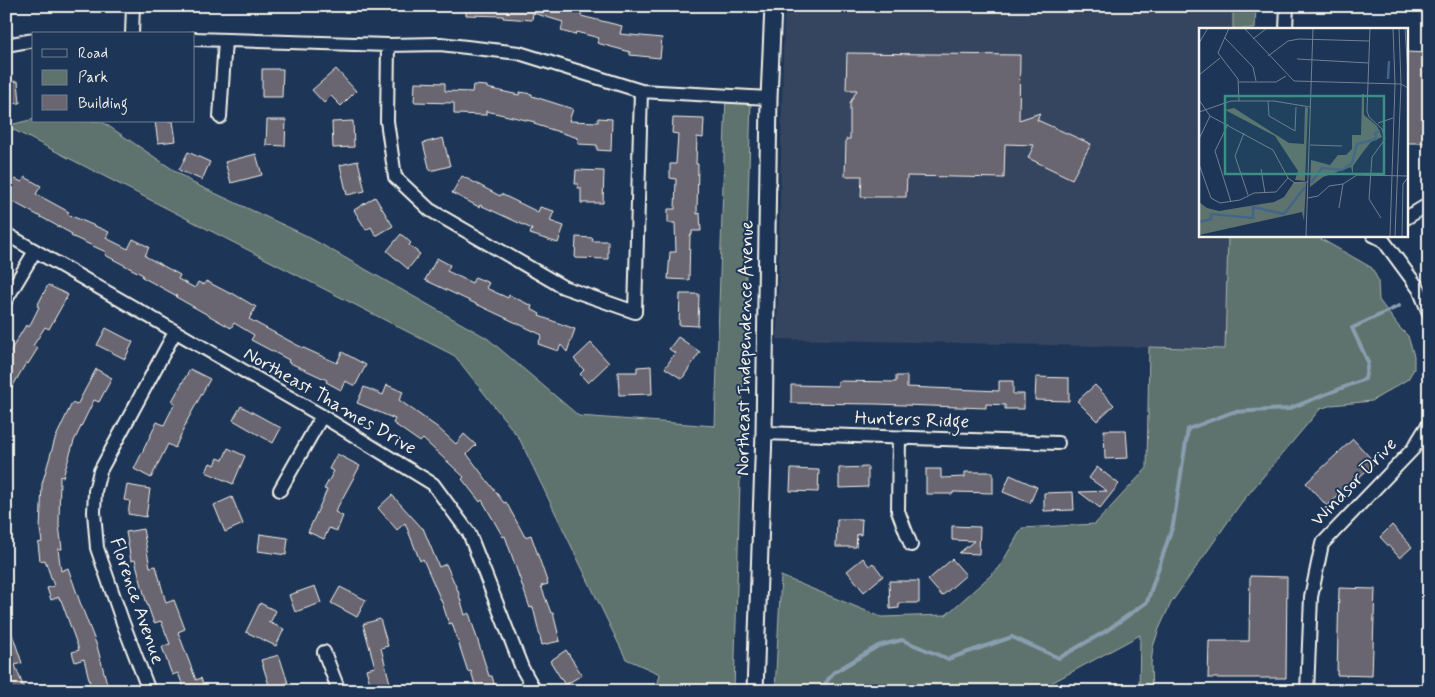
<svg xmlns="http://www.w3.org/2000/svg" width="1435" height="697" font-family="Mynerve,sans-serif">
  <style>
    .built { fill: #34445f }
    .green { fill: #5f736e; stroke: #aab2ab }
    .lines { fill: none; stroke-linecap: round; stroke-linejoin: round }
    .stream { stroke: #899eaf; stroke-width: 4 }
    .building { fill: #696672; stroke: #f4f1e8 }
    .minor-casing { stroke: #f4f1e8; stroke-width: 16 }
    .tertiary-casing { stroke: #f4f1e8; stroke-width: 19 }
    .minor { stroke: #1d3557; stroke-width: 12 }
    .tertiary { stroke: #1d3557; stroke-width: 15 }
    .labels { text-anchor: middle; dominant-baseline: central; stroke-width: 4; stroke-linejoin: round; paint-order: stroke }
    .street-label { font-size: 19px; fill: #f4f1e8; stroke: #1d3557 }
    .inset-river { fill: none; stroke: #426689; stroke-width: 2.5 }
    .inset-road { fill: none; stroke: #738091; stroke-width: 1 }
    .view { fill: #3d8f86; fill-opacity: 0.15; stroke: #3d8f86; stroke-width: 2.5 }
    .inset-edge { fill: none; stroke: #f4f1e8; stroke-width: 2.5 }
  </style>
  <rect width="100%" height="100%" fill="#1d3557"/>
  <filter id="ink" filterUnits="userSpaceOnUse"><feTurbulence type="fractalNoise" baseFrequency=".02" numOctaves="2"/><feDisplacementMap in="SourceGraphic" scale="10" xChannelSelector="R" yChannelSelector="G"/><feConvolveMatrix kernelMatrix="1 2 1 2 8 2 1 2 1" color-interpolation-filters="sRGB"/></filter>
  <g filter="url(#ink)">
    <path class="built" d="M784,6H1233V29H1200V235H1228L1226,349L777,339Z"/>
    <path class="green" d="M1233,6H1256L1255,29H1233Z
      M726,95L751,100L734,691H656L660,674L626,659L519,438L455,356L6,126L34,119V121H101L193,183L303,234L487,338L579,416L715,426Z
      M1228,235H1314L1360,261L1372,268L1378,280L1379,300L1399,327L1408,336L1414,356V369L1408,379L1372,401L1332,405L1320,409L1241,503L1171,603L1159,629L1153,647L1151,664L1152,691H1139L1140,635L1044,687L982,691H775L781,576L881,617L946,615L999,568L1022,528L1095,524L1147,468L1149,347L1225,349Z"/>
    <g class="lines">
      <path class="stream" d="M820,691L833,673L878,646L902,640L948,659L1012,637L1059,658L1106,631L1147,602L1173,525L1188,429L1233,412L1288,409L1365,379L1368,362L1352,328L1399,306"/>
    </g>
    <path class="building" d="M466,6H583L581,16L622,26L620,34L662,38L660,58L630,55V52L597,43L599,38L576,32L575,35L561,31L563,22L533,13L532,20L503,18V16L466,15Z
      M1406,52L1429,53V143H1406Z
      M847,53L1020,55L1019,120L1040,113L1037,120L1091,144L1072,179L1028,158L1034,145L1005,144L1004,178L907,176L906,197H861L862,176H845L846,139H850V103L857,90H846Z
      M262,69H283L282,97H262Z
      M336,69L356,91L341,106L331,96L324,103L312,90Z
      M18,81L20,103L6,105V82Z
      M415,82L445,83V91L472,92L473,85L487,86V88L519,95L520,92L532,94V96L573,109L569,121L598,122V118L612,119L611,151L597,150V145L578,144V138L534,124L535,122L486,111V115L454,114V103L414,102Z
      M673,118L704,119L703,138L697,137L696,164H698L697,214L700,213L701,231H692V235H690L689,280L668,279L670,252H676L675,223H668V209H675L676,179L670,178V164H676L678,134L672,133Z
      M267,120H286L285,146L266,145Z
      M155,121H173L176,141L158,143Z
      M353,121L354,147L333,148L332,122Z
      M443,138L450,166L430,171L423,143Z
      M188,152L210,162L202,180L179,170Z
      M256,154L262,175L231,183L225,162Z
      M358,161L365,191L347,195L340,165Z
      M576,170L604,171L603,203H581V188H578V184H575Z
      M462,176L500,196L501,194L538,212L540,207L554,211L550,221L564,226L558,243L530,234L532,229L480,205L479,207L452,193Z
      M25,177L41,186L36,194L69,212L67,214L109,232L106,238L128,249L133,239L149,247L145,256L180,275L178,279L195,288L198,282L204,285L206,281L231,294L232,293L256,307L249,319L297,345L337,363L342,352L366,365L355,386L345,381L341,390L326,382L327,380L288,362L289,360L251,340L254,335L234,323L231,328L176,297L177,296L142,277L143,275L105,255L106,252L71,236L72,234L6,198V180L12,183L15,179L22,182Z
      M375,197L393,226L376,236L371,227L366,230L354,210Z
      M401,234L411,243L409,245L420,254L408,269L387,251Z
      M576,237L593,238L592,241H608V259L575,258Z
      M437,258L450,265L447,271L472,283L475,277L489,283L486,288L508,298L509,295L532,306L531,309L540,314L539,316L575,329L567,352L561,345L558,351L538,344L542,335L425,280Z
      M48,285L68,295L49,329L45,327L33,346L38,348L28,364L26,363L6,398V358L26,325L29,327L39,307L37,306Z
      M680,294H699L698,326L679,325Z
      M106,328L133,342L125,359L97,345Z
      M678,337L700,352L682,379L665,368L675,353L669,349Z
      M591,343L609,363L588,383L580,374L584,370L574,359Z
      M651,366L652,394L619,395L618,372H637V367Z
      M96,369L112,378L99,402L94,400L74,441L63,477L60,476L59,525L62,549H58L61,571L68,568L81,605L97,646L109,691H92L84,659L75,662L72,652L79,650L61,600H60L59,597L51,600L47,588L54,586L45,560L40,561L38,543L42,542L40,529L42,484L55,439L72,403L77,405Z
      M190,369L210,379L188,419L175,448L168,444L151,478L134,469L157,422L164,425L175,403L172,401Z
      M896,376H907V387L999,391V381H1013V394H1024V409H1005V405L986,404V408L876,404L791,403V385L838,386V381L896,382Z
      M1036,377L1069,378V401L1035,400Z
      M387,385L403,392L399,400L437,427L456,444L464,434L476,445L467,454L504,503L506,502L525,537L531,535L548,584L541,586L551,613H553L560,641L542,645L533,607L530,608L505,536L503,537L482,500L480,502L462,479L464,477L423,439L420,442L393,423L395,419L357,403L364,387L383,395Z
      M1095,385L1114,405L1097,421L1077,401Z
      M241,406L281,428L273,443L233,420Z
      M1104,430H1126L1128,458L1105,459Z
      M1353,439L1375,463L1327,506L1306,483Z
      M228,448L245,456L233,484L206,472L210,463L215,465L218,458L223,460Z
      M337,454L360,466L335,512L343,516L337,531L329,528L324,539L308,532L327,490L324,489L334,471L329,469Z
      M868,467V487L839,488V468Z
      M1097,467L1119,484L1100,508L1079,492L1107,491L1089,478Z
      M791,469L819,470L818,492L790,491Z
      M926,469H941V478L965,477V472H993V493L953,492V494H926Z
      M1010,475L1037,487L1030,503L1003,492Z
      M127,485L150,489L146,517L128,514L130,501L124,500Z
      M1073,492L1074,510L1044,511V493Z
      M392,495L422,528H423L439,567L446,564L458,591L465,615L469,613L489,676H492L496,691H477L471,671L468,672L452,623L449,624L443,605L423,559L420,561L405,523L397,530L378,508Z
      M232,497L243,524L225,532L214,505Z
      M837,519H862L861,535L857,534L856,547H836Z
      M1392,525L1412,547L1400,558L1380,537Z
      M952,526L980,527L979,554L959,553L974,541L952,540Z
      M143,529L150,567L156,566L166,603L174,600L185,629L178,632L196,680L201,678L205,691H185L178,673L172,675L162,647L170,644L161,621L154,623L146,601L135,560L131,561L126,532Z
      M260,534L288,538L286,555L258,551Z
      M863,558L869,566L873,563L883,576L864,592L847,571Z
      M952,559L966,575L942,596L928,580Z
      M1250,576L1287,577L1286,678H1208L1209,641H1249Z
      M889,581H919V603H899V608L890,609Z
      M315,586L321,603L295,612L289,595Z
      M340,587L366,600L357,617L331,603Z
      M1339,588L1375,589L1372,676L1337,675Z
      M260,603L276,611L271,621L268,622L284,629L276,646L246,632Z
      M380,619L388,646L381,648L392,691H372L366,669L375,667L363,624Z
      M6,622H8L22,663L15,665L25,691H6Z
      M566,650L582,675L565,685L550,661Z
      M279,655L288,683L270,688L261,660Z"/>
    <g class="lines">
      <defs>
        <path id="minor" d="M1286,29L1287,6
          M132,34L133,6
          M194,39L388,45L440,44L519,53L641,91L769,98
          M6,45L34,40
          M388,45L387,121L395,177L430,210L563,287L635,312L641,91
          M220,117L225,40
          M1406,218L1429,204
          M6,234L322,416L433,484L469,533L522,668L535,691
          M1373,235L1383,240L1419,289L1429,313
          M6,300L35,251
          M764,433L1058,443
          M899,438L898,511L911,545
          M280,490L322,416
          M324,652L339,691
          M149,691L123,623L97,548L94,512L95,491L100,471L175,332
          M1307,691L1311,597L1322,544L1413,449L1429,423"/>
        <path id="tertiary" d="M755,691L764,433L769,98L773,6"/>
      </defs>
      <use href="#minor" class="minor-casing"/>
      <use href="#tertiary" class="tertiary-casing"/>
      <use href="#minor" class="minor"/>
      <use href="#tertiary" class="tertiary"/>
    </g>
  </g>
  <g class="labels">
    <g class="street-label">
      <text transform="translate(745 348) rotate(-89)">Northeast Independence Avenue</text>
      <text transform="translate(330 401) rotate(30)">Northeast Thames Drive</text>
      <text transform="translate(912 420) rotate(2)">Hunters Ridge</text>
      <text transform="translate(1354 482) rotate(-46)">Windsor Drive</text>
      <text transform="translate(137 601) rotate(71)">Florence Avenue</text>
    </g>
  </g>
  <g transform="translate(1199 28)">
    <rect width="209" height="209" fill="#1d3557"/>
    <path d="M163,66H165V87L178,98L183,109L172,114L164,124L154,138V147L152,139L124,149L111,159L112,132L131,137L139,127H147L153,121V107H162ZM106,79L109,80L106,153L96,152L99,143L76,108L26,82L35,80L90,115L105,116ZM95,154L107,155L105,193L103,184L0,207V174L8,180L20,183L75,174L85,169Z" fill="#5f736e"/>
    <path class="inset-river" d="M189,51L190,33M112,155L123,140L143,142L153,135L158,116L177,111L176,105L181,103M0,194L12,191V186L54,190V179L85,186L106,159"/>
    <path class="inset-road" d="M30,0L19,25L39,51L40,73M45,0L95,53L202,56L209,60M171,0L168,83L170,89L183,101L186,111L173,129L170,171L182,190M194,0L196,56M200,0L202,56M206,0L209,46M25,9L54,39L57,53M54,11L68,0M0,15L9,0M69,28L89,13L100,11L170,13M98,31L170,35M0,47L21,30M40,54H77L87,48M0,72L11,88L0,111M69,73L70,88L96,103L97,79M0,84L32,73H75L111,79M11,88L74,122L89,150L96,155L109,154M179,95L194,90M29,96L16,123L32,174M45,105L36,128L49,167M111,117L143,118M0,136L12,170L21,175L41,172L55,165L77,164L89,150M62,141L66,165M109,170L119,168L130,158L144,156L158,147L209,148M140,180L144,156M107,208L114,0M191,208L196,56M196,208L202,56M203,208L204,156L209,149"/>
    <path class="view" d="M26,68H185V146H26Z"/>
    <rect width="209" height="209" class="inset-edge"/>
  </g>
  <rect width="1435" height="697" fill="none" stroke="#1d3557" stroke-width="25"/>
  <rect x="12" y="12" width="1410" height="672" fill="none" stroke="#f4f1e8" stroke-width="2" filter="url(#ink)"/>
  <rect x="32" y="32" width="162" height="90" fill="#1d3557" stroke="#738091"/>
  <rect x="42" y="49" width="25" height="8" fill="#1d3557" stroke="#738091"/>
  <text x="78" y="58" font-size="15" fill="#f4f1e8">Road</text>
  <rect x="42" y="70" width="25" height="15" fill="#5f736e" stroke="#738091"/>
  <text x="78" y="82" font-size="15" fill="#f4f1e8">Park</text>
  <rect x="42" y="95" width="25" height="15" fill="#696672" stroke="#738091"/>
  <text x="78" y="108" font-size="15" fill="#f4f1e8">Building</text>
</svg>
